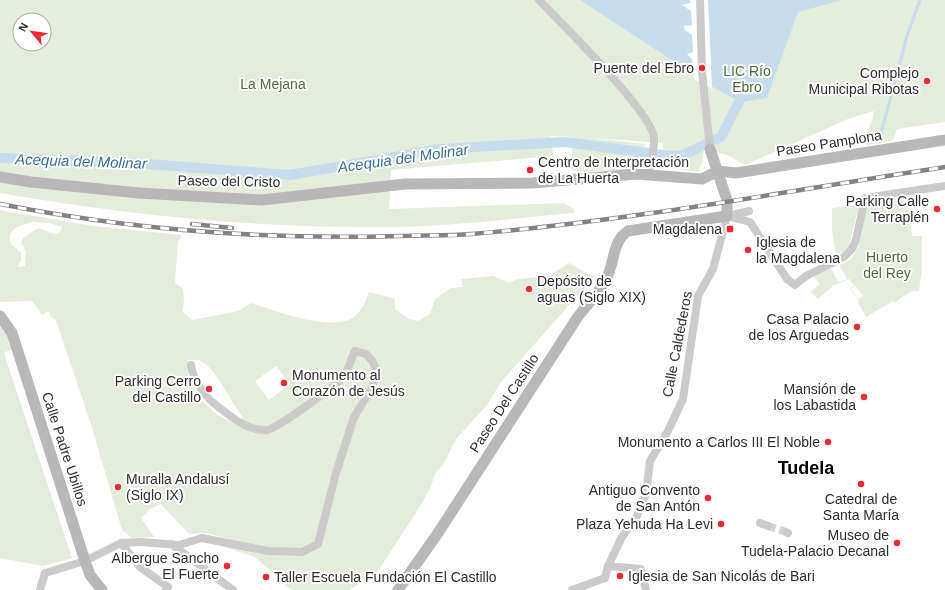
<svg xmlns="http://www.w3.org/2000/svg" width="945" height="590" font-family="Helvetica,sans-serif">
  <style>
    .green { fill: #e4ecdb; fill-rule: evenodd }
    .water { fill: #c7dded }
    .pier { fill: #fff }
    .lines { fill: none; stroke-linecap: round; stroke-linejoin: round }
    .stream { stroke: #c7dded; stroke-width: 3 }
    .canal { stroke: #c7dded; stroke-width: 10 }
    .street-tunnel { stroke: #d5d5d5; stroke-width: 8; stroke-dasharray: 8 4; stroke-linecap: butt }
    .street { stroke: #cbcbcb; stroke-width: 8 }
    .secondary { stroke: #b8b8b8; stroke-width: 11 }
    .rail-casing { stroke: #838383; stroke-width: 4.5 }
    .rail { stroke: #fff; stroke-width: 3; stroke-dasharray: 9; stroke-linecap: butt }
    .poi-dot { fill: #ed2933; stroke: #fff; stroke-width: 1.5 }
    .labels { text-anchor: middle; dominant-baseline: central; stroke-width: 4; stroke-linejoin: round; paint-order: stroke }
    .poi-label { font-size: 14px; fill: #2e2e2e; stroke: #fff; text-anchor: end }
    .park-label { font-size: 14px; fill: #506c3a; stroke: #fff }
    .street-label { font-size: 14px; fill: #2e2e2e; stroke: #fff }
    .water-label { font-size: 15px; font-style: italic; fill: #396f94; stroke: #fff }
    .district-label { font-size: 18px; font-weight: bold; fill: #000; stroke: #fff }
  </style>
  <rect width="100%" height="100%" fill="#fff"/>
  <path class="green" d="M0,0H945V122L897,129L893,140L867,145C865,128 873,127 874,111L848,119L745,165L727,155L704,149L703,160L698,172L664,167L663,143L590,138L645,144L641,170L572,171V137L551,136L553,156L391,170L389,209L563,203L574,209V213L560,214C501,220 442,227 382,227C255,228 126,215 0,193ZM20,20H44V44H20Z
    M907,197L912,236H922V268L919,291C910,290 901,297 895,303L893,301L866,317L858,303L859,301L850,289L854,285L849,279L834,285L818,299L810,292L820,284L813,276C822,272 844,264 850,259C864,246 863,220 867,203ZM839,264L847,279L838,282L831,268ZM855,286L863,296L858,299L851,289Z
    M859,205L849,246L847,250L836,255L832,230V208Z
    M0,210L93,226L182,235L178,242L175,283L183,289L184,302L182,311L192,320L238,311L251,303C275,310 333,334 355,316C362,311 366,300 369,292L395,299V309L409,319L418,321L430,314L435,299L451,288L463,287L461,279L493,276L509,283L518,279L549,276L569,263L594,277L501,382L487,405L456,439L444,463L435,474L431,486L421,505L376,574L349,590H291L255,557L224,547L230,539L206,533L189,534L161,504L150,509L141,518L154,537L132,538L122,530L91,424L56,320L51,317L49,311L42,315L32,301L0,302ZM32,222L50,223L62,227L59,234H54L38,228L23,238L21,243L26,251L25,266L17,267L21,260V253L11,244C6,228 20,226 32,222ZM188,360C192,360 198,359 201,361C219,372 229,400 243,417L238,425L217,415L199,397L188,377ZM276,366L290,384L269,400L255,381Z
    M0,317L15,347L4,353L72,558L43,566L0,558Z"/>
  <path class="water" d="M580,0H842L798,12L767,98L740,102L695,77L684,68Z"/>
  <path class="pier" d="M690,0H708L712,89L694,79L692,59L687,54L693,52L692,35L685,30L684,26L692,25L691,11L682,5L690,3Z"/>
  <g class="lines">
    <path class="stream" d="M879,141L907,36L920,0"/>
    <path class="canal" d="M0,158L134,163L290,175L441,149L565,142L670,156L683,155L721,137L745,90"/>
    <path class="street-tunnel" d="M768,526L786,532"/>
    <path class="street" d="M539,0C561,23 652,112 654,138C655,149 650,163 649,174
      M700,0L702,71L710,149
      M727,216L750,222L787,279L795,285L806,276L844,257L852,249L856,240L865,198L945,186
      M729,216L749,211
      M760,523L768,526
      M786,532L788,533
      M121,543L140,567L168,587L166,590
      M171,544L233,590
      M608,566L641,569L646,590
      M40,590L45,573L85,561L121,543L141,542L179,545L202,538L268,551L302,552L318,544L336,473L354,417L372,388L376,370L373,362L366,354L355,351C351,359 349,369 344,376C339,384 276,429 267,430C252,432 232,418 221,409C206,398 194,384 191,365
      M572,590L605,578L608,566L622,537L636,518L646,494L650,461L668,431L683,399L698,296L713,269L727,216"/>
    <path class="secondary" d="M718,171L736,173L945,140
      M0,177L31,182L139,193L262,200L405,184L533,183L636,174L702,179L718,171
      M0,316L12,333L85,561L90,575L102,590
      M398,590L438,533L577,318C588,303 601,292 608,275C615,258 613,241 628,231L727,216V200L710,149"/>
    <defs>
      <path id="rail" d="M0,204C131,230 266,240 400,236C423,235 448,236 471,234C630,221 788,191 945,167
        M192,224L232,228"/>
    </defs>
    <use href="#rail" class="rail-casing"/>
    <use href="#rail" class="rail"/>
  </g>
  <g class="poi-dot">
    <circle cx="702" cy="68" r="4"/>
    <circle cx="927" cy="81" r="4"/>
    <circle cx="530" cy="170" r="4"/>
    <circle cx="937" cy="209" r="4"/>
    <rect x="726" y="225" width="8" height="8" rx="2"/>
    <circle cx="748" cy="250" r="4"/>
    <circle cx="529" cy="289" r="4"/>
    <circle cx="857" cy="327" r="4"/>
    <circle cx="284" cy="383" r="4"/>
    <circle cx="209" cy="389" r="4"/>
    <circle cx="864" cy="397" r="4"/>
    <circle cx="828" cy="442" r="4"/>
    <circle cx="861" cy="484" r="4"/>
    <circle cx="118" cy="487" r="4"/>
    <circle cx="708" cy="498" r="4"/>
    <circle cx="721" cy="524" r="4"/>
    <circle cx="897" cy="543" r="4"/>
    <circle cx="227" cy="566" r="4"/>
    <circle cx="620" cy="576" r="4"/>
    <circle cx="266" cy="577" r="4"/>
  </g>
  <g class="labels">
    <g class="poi-label">
      <text x="694" y="68">Puente del Ebro</text>
      <text x="919" y="73">Complejo<tspan x="919" dy="16">Municipal Ribotas</tspan></text>
      <text x="538" y="162" text-anchor="start">Centro de Interpretación<tspan x="538" dy="16">de La Huerta</tspan></text>
      <text x="929" y="201">Parking Calle<tspan x="929" dy="16">Terraplén</tspan></text>
      <text x="722" y="229">Magdalena</text>
      <text x="756" y="242" text-anchor="start">Iglesia de<tspan x="756" dy="16">la Magdalena</tspan></text>
      <text x="537" y="281" text-anchor="start">Depósito de<tspan x="537" dy="16">aguas (Siglo XIX)</tspan></text>
      <text x="849" y="319">Casa Palacio<tspan x="849" dy="16">de los Arguedas</tspan></text>
      <text x="292" y="375" text-anchor="start">Monumento al<tspan x="292" dy="16">Corazón de Jesús</tspan></text>
      <text x="201" y="381">Parking Cerro<tspan x="201" dy="16">del Castillo</tspan></text>
      <text x="856" y="389">Mansión de<tspan x="856" dy="16">los Labastida</tspan></text>
      <text x="820" y="442">Monumento a Carlos III El Noble</text>
      <text x="126" y="479" text-anchor="start">Muralla Andalusí<tspan x="126" dy="16">(Siglo IX)</tspan></text>
      <text x="700" y="490">Antiguo Convento<tspan x="700" dy="16">de San Antón</tspan></text>
      <text x="861" y="499" text-anchor="middle">Catedral de<tspan x="861" dy="16">Santa María</tspan></text>
      <text x="713" y="524">Plaza Yehuda Ha Levi</text>
      <text x="889" y="535">Museo de<tspan x="889" dy="16">Tudela-Palacio Decanal</tspan></text>
      <text x="219" y="558">Albergue Sancho<tspan x="219" dy="16">El Fuerte</tspan></text>
      <text x="628" y="576" text-anchor="start">Iglesia de San Nicolás de Bari</text>
      <text x="274" y="577" text-anchor="start">Taller Escuela Fundación El Castillo</text>
    </g>
    <g class="park-label">
      <text x="747" y="71">LIC Río<tspan x="747" dy="16">Ebro</tspan></text>
      <text x="273" y="84">La Mejana</text>
      <text x="887" y="257">Huerto<tspan x="887" dy="16">del Rey</tspan></text>
    </g>
    <g class="street-label">
      <text transform="translate(829 143) rotate(-9)">Paseo Pamplona</text>
      <text transform="translate(229 181) rotate(1)">Paseo del Cristo</text>
      <text transform="translate(677 344) rotate(-79)">Calle Caldederos</text>
      <text transform="translate(504 403) rotate(-57)">Paseo Del Castillo</text>
      <text transform="translate(65 449) rotate(72)">Calle Padre Ubillos</text>
    </g>
    <g class="water-label">
      <text transform="translate(403 158) rotate(-8)">Acequia del Molinar</text>
      <text transform="translate(81 161) rotate(2)">Acequia del Molinar</text>
    </g>
    <g class="district-label">
      <text x="806" y="468">Tudela</text>
    </g>
  </g>
  <g transform="translate(32 32) rotate(299)"><circle r="19" fill="#ffffff" stroke="#ababab"/>
  <path d="M0-3L7 15L0 10L-7 15Z" fill="#ed2933"/>
  <text y="-6" font-size="11" font-weight="bold" text-anchor="middle" fill="#2e2e2e">N</text>
  </g>
</svg>
